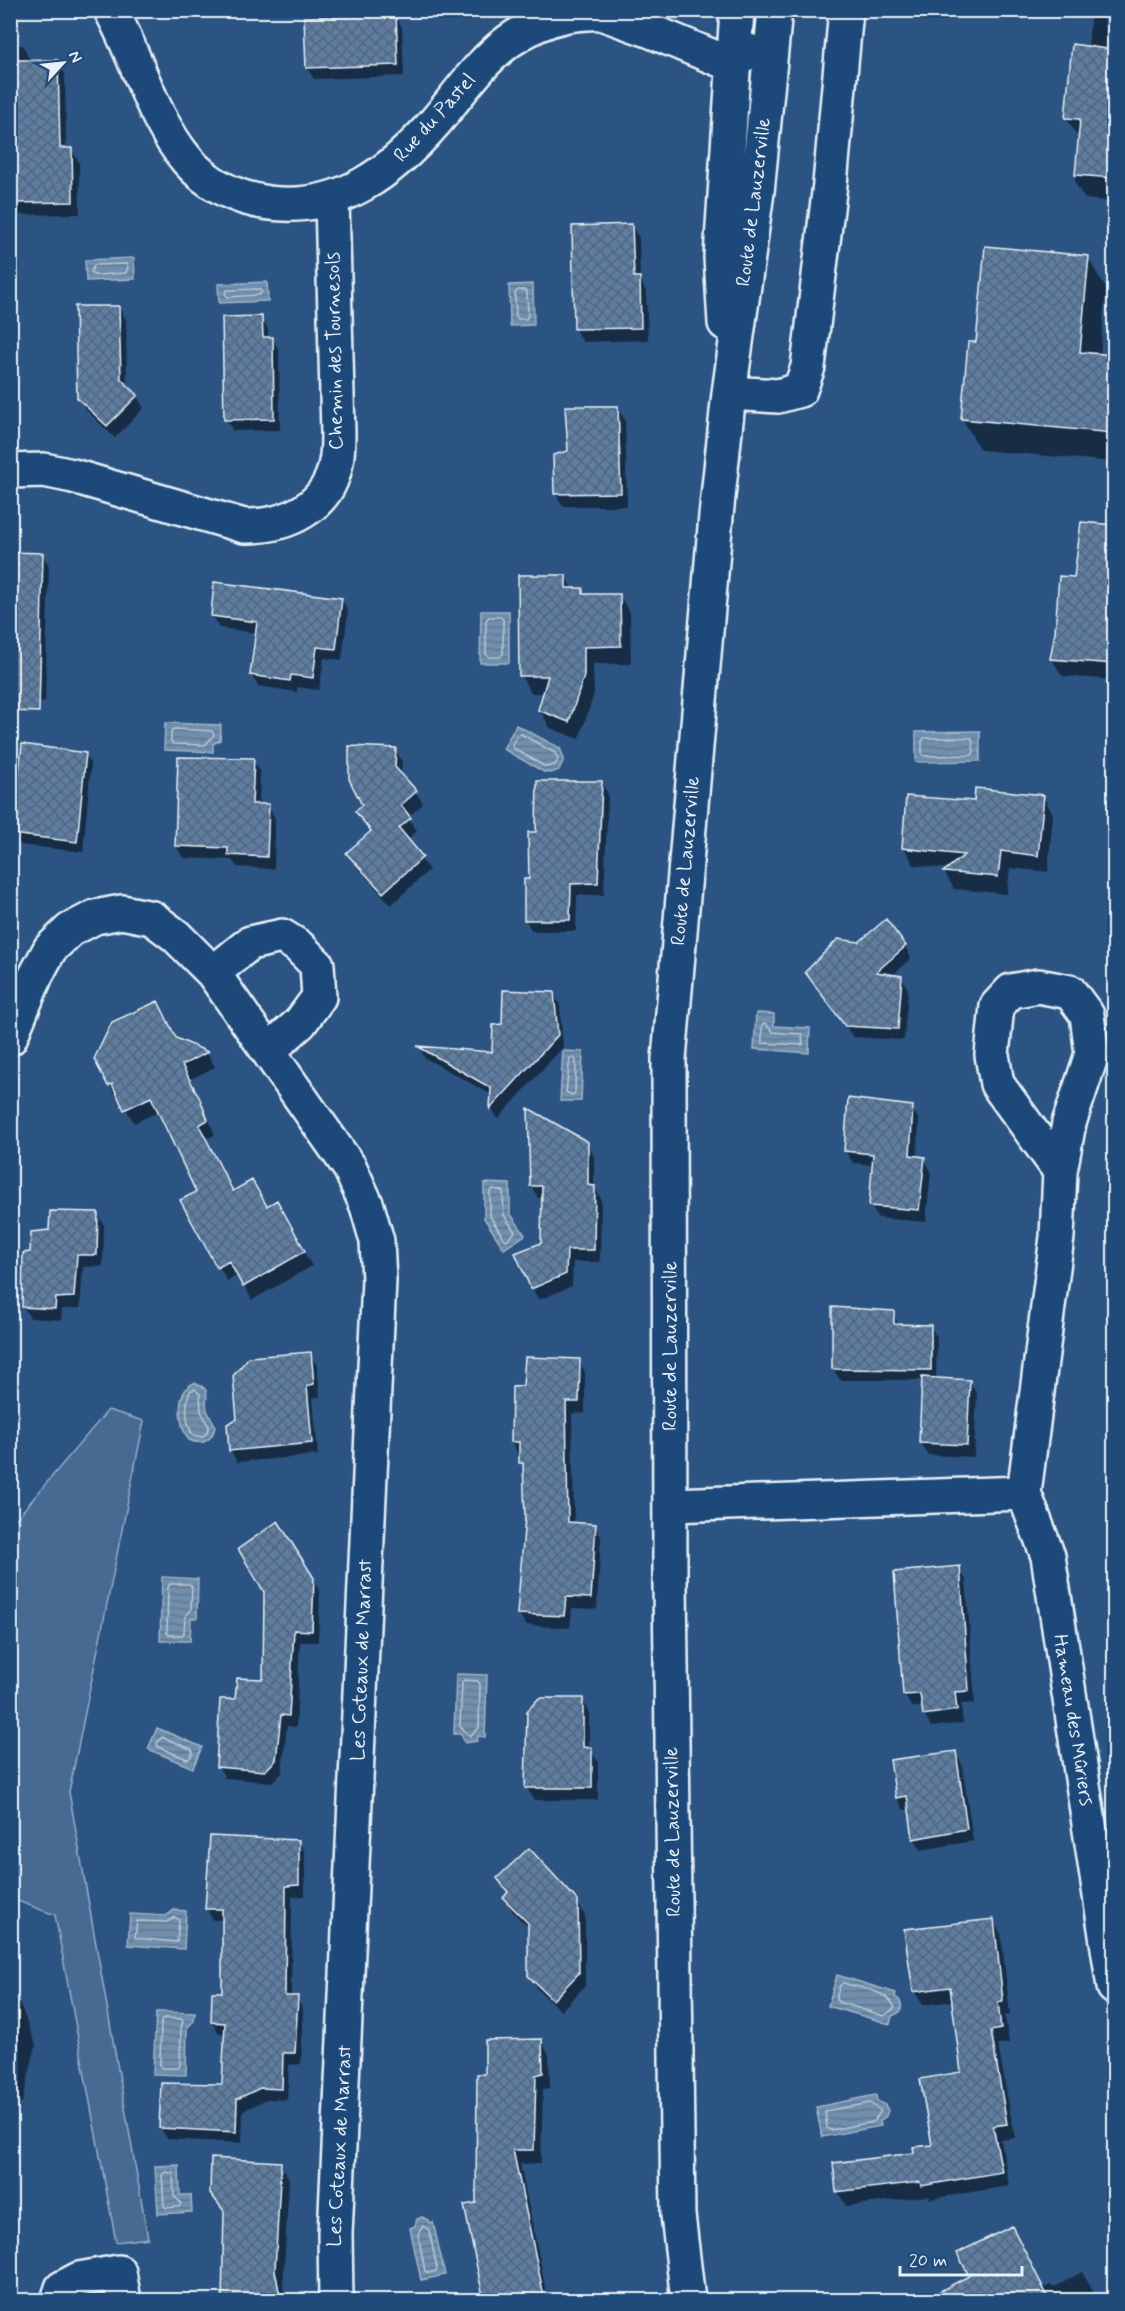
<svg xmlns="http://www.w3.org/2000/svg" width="1125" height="2311" font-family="Mynerve,sans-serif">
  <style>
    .grass { fill: #476b93; stroke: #98aec6; stroke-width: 1.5 }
    .water { fill: url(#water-rules); stroke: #a0b6cb; stroke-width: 1.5 }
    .shadow { fill: #0007 }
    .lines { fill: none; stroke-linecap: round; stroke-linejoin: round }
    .shore { stroke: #b8c9da; stroke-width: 1.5 }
    .building { fill: url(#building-cross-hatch); stroke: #e8f1f8; stroke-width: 1.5 }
    .minor-casing { stroke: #e8f1f8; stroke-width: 38 }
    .minor { stroke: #1f4a7a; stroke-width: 33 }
    .labels { text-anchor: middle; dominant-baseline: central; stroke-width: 4.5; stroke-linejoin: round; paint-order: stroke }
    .street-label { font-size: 20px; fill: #e8f1f8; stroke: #1f4a7a }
  </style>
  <defs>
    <pattern id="water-rules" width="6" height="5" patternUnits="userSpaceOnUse" patternTransform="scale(1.5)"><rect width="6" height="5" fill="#708ead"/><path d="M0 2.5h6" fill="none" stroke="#61768a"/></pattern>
    <pattern id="building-cross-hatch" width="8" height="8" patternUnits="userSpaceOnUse" patternTransform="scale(1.5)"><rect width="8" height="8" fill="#5d7da1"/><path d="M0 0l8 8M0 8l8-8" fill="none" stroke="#53657a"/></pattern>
  </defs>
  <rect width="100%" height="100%" fill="#2b5482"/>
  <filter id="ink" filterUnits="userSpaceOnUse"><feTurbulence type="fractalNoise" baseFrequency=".0167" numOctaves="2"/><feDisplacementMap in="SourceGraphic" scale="12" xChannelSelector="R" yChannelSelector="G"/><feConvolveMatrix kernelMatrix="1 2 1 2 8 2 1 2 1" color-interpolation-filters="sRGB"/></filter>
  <g filter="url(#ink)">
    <path class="grass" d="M108,1410L144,1421L69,1792L148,2238L116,2242L55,1915L10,1898L11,1525Z"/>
    <path class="water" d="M134,258L135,279L86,281L85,260Z
      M267,282L268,301L219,303L218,284Z
      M533,284L534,325L510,326L509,285Z
      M481,611H509V663H480Z
      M165,723L221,725L220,740L213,744V752L164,750Z
      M516,725L560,748L564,759L559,770L551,773L544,772L503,749Z
      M980,731V761L916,762V732Z
      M756,1013L774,1014V1026L810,1028L809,1053L754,1049Z
      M563,1051L583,1052L581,1101H560Z
      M484,1183L510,1184V1213L525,1235L504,1249L484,1218Z
      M194,1383C215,1390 203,1398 207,1410C208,1415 214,1420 215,1427C212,1441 202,1446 189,1440C178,1426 175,1391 194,1383Z
      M162,1577L198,1579L197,1618H191L190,1641H160Z
      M456,1674L487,1675L485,1737L478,1736L477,1741L465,1743L461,1734H454Z
      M157,1728L202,1747L193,1768L148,1749Z
      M174,1910L186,1911L184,1949L128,1945L130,1914L166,1916Z
      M837,1975L896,1993L895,1997C901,2000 903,2005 900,2012L892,2016L890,2024L828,2006Z
      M156,2012L195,2013L194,2021L187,2028L186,2075L153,2074Z
      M876,2095L877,2101L885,2105L888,2110L886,2116L880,2121L881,2126L822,2137L816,2107Z
      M179,2165L180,2195H191L192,2212L158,2214L155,2166Z
      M422,2217L428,2220L429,2223L433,2222L445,2275L421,2280L410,2228L415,2226L417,2219Z"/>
    <path class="shadow" d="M305,10H354V17L395,16L402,27L404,76L314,79L307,68Z
      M1091,10H1114V202L1085,199L1075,183L1080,134H1076L1066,117L1088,48Z
      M10,45H23L30,62H57L65,74L66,149H71L79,162L80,214L10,215Z
      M631,225L639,238L640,280L646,291L648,340L583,342L575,329Z
      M1088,258L1106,289L1100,356L1114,357V462L980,450L962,418L978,344Z
      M119,307L126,320L127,387L137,396L144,408L115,438L86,410L78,397Z
      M261,318L268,329V338H272L279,350L280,430L233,431L226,419Z
      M10,355L12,405H10Z
      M617,407L625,420L627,506H563L556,494L569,452Z
      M1082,524L1114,527V680L1062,676L1052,659L1075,579Z
      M42,554L49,566L45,702L10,701Z
      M565,576L573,590H582L585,596L619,595L630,613L631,664H593L594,694L579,739L550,728L540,710L544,693H531L521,676Z
      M342,600L348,612L342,660L324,658L319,690L297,687V692L258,686L251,675L257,633L219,628L212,616Z
      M395,749L402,762L401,776L416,792L423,804L408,817L417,831L407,840L429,870L391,905L355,865L348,853L371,833L357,812L364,806Z
      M85,754L91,765L83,852L20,845L14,834Z
      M253,759L260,772L259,805L268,806L275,818L274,869L237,867L232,860L183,858L176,845Z
      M601,782L608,794L604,895H577L576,931H532L525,919L537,834Z
      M1043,796L1053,814L1048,872L1010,868L1007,894L954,889L945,873L949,869L914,865L904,848L975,803Z
      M905,946L911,958L892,976L901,977L908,989L904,1040L853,1037L806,972Z
      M554,994L560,1005L563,1047L498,1119L492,1109V1095L425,1058L420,1048L494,1054L503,1025Z
      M177,1040L207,1053L215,1067L189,1080L207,1115L215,1135L205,1139L233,1193L266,1207L276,1202L312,1266L252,1300L238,1275L227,1281L182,1201L198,1192L160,1111L134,1123L120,1098L118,1100L96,1059Z
      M912,1108L919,1120L917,1158L924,1159L931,1171L926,1222L878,1218L871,1206L873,1165L853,1163L845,1151Z
      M587,1143L594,1156V1187L601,1199L600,1262H573L572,1286L539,1300L532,1288L542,1244L544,1198H538L531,1186Z
      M97,1214L104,1225L103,1266L83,1267L80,1308L62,1309L61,1320L30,1318L23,1306L32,1254L51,1232Z
      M893,1312L899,1326H930L937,1337L936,1379L969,1381L977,1394L974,1457L928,1455L920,1442L923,1380H840L833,1369Z
      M310,1354L317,1366L320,1396L313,1398L318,1455L237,1462L230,1450L239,1420Z
      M579,1361L585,1372V1413L572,1414L574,1524L595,1525L601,1537L597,1609L572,1608L570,1628L526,1625L519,1614L527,1517L525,1470L512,1442L513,1388H524Z
      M959,1568L966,1580L975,1703L961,1704L963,1723L931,1727L924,1715L923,1707H912L904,1695L896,1573Z
      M313,1579L320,1592L318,1642H300L296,1727L287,1726L282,1773L272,1782L225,1778L218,1766L236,1700L264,1681Z
      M582,1700L589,1711V1750L598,1761V1800H534L527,1788L529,1712Z
      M955,1752L962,1764L973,1841L921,1850L914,1838L910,1809L904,1810L897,1798Z
      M298,1841L305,1853V1896L292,1897L291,1997L297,1998L303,2009L301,2064L289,2065L287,2100L267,2099L243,2111L242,2143L167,2139L161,2128L223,2086L226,2034L219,2033L212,2022L223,1994L224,1920H213L207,1909Z
      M499,1878L577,1902L585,1915V1986L561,2011L537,1989L530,1975L529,1928L512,1911L505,1898L509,1893Z
      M993,1920L1001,1934L1010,2015L1005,2016L1009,2043L998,2045L1015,2138L1001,2140L1009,2186L930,2199L929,2196L846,2206L838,2192L934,2146L962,2073L953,2001L923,2005L914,1991Z
      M10,1986L18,1999L36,2045L22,2103L10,2100Z
      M541,2040L549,2055L550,2088L543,2089L541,2163L520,2164L548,2300H486L477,2204L486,2075Z
      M280,2163L289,2179L283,2287L286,2300H226V2215L211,2193Z
      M10,2187L13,2192L10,2217Z
      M10,2231L15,2239L10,2266Z
      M1082,2272L1098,2300H959L1044,2288L1051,2285L1053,2288Z"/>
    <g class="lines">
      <path class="shore" d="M126,264L128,267L126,273L94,275L91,272L94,265Z
        M259,289L262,292L259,295L228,297L225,294L227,290Z
        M518,290H525L527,292L528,316L526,319H518L516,317L515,293Z
        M489,617H500L503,619V654L500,657H489L486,654V620Z
        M173,729L212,731L214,735L205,745L173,744L171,741V732Z
        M521,734L555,753L558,759L555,765L546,767L513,748L512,745L517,735Z
        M972,738L974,752L972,755L925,756L922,754V741L924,738Z
        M765,1023L773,1032L802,1034L803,1045L762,1043V1025Z
        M570,1058H574L576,1061L575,1093L572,1095L566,1092Z
        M493,1189L503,1191L504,1215L515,1232L507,1240L504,1239L490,1216V1192Z
        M195,1389L200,1394L201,1411L209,1427L206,1434L202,1437L193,1435C185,1423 185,1404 190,1391Z
        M170,1584H189L192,1587L191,1610L185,1617L184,1633L182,1635H169L167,1633L168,1587Z
        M464,1680L478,1681L480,1684L479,1728L470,1736L460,1726L462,1683Z
        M162,1737L191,1749L193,1752L190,1758L187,1759L158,1747L157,1743Z
        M175,1917L179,1920L177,1942L135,1938L137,1921L167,1922Z
        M843,1983C860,1988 889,1991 895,2008L884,2016L838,2002L836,1999L840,1985Z
        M164,2018L181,2019L183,2021L181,2028L180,2066L178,2068H162L160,2066L161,2021Z
        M870,2103L881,2111L873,2122L830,2130L827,2128L825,2111Z
        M165,2172L173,2173L174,2196L181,2203L179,2207L166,2208L164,2206L162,2175Z
        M423,2226L429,2230L437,2268L436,2271L429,2273L425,2271L418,2234Z"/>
    </g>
    <path class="building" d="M396,14L398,65L306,68L304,17Z
      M1072,44L1114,50V178L1075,175L1080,119L1065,118Z
      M10,60H58L60,148H72L73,202L10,203Z
      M632,224L634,277H640L641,328L574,329L572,226Z
      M985,246L1089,256L1080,352L1114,355V433L961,419L968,342H976Z
      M75,306H119L121,379L138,395L107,426L77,398Z
      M262,316L263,337H273L274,419L224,420L222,317Z
      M565,406H618L621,493L554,494L553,455L568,451Z
      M1081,522L1114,525V664L1050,659L1055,632L1059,576L1074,577Z
      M10,552L43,553L39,712L10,711Z
      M518,575H566V588H583V594H620L621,646L584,647V676L569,722L538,710L548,676H519Z
      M214,582L342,598L336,649L317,647L313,678L291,675L290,681L250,675L257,622L211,616Z
      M22,744L86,753L77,842L12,834Z
      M349,746L396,748L395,767L417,791L401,805L411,818L399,828L423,857L383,893L346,853L371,831L355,811L362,805L349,779Z
      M178,757L254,758L252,804H269L267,857L228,855V848L175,846Z
      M537,781H602L598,883L571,884L570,920H524V879H529L528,832H536Z
      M975,788L1044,795L1038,856L1001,851L998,877L943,872L964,855L902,848L906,796L974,801Z
      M886,919L906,946L876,972L902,976L898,1029L845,1026L805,972L838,939L859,942Z
      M503,990L554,992L558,1035L490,1109L491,1088L417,1046L492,1052L493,1025L502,1024Z
      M158,1001L176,1038L208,1052L182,1065L200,1099L208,1120L199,1125L233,1191L252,1180L267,1206L277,1200L305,1251L243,1287L229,1261L217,1268L180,1200L196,1192L151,1097L124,1110L112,1084L108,1086L94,1059L112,1022Z
      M848,1098L913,1106L910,1155L925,1157L919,1210L869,1206L873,1154L844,1151Z
      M528,1108L588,1142V1185L595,1186L594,1250H567L566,1274L531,1289L515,1253L541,1243L542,1186H530Z
      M50,1211L98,1212L97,1255H77L74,1297L56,1298L55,1309L22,1307L23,1253L30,1252L31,1232L49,1230Z
      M832,1307L894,1311V1324L931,1325V1370L832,1369Z
      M311,1352L314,1384L307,1386L312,1443L229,1451L227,1424L237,1419L233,1376L249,1357Z
      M525,1357L580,1359L579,1402H566L568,1522L596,1524L591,1598L566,1597L564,1616L517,1614L525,1517L523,1463H519V1442H511L512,1387L523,1386Z
      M922,1377L970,1380L967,1445L919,1443Z
      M278,1521L314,1578L312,1631L294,1630L289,1716L281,1715L276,1760L265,1771L216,1767L220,1699H235L237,1678L263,1679L264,1592L238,1549Z
      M960,1566L969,1691L955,1692L957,1710L923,1715L920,1694L903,1695L894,1572Z
      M539,1698H583V1747L592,1748V1788H525L527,1711Z
      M956,1751L967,1829L913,1839L907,1796L896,1798L890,1760Z
      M210,1836L299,1840V1885L286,1886L285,1996H298L295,2053H283L282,2089L260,2088L237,2099L236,2132L159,2128L161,2083L222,2084L225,2023L211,2022L212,1992H222V1909H205Z
      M529,1848L578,1901L579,1973L553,2000L528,1976V1923L503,1898L508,1892L497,1878Z
      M994,1919L1003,2001L998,2002L1001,2029L991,2031L1007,2124L993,2126L1002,2172L921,2186L920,2182L836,2192L833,2163L914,2153L913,2147L932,2145L920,2079L961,2072L950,1987L913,1992L904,1929Z
      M542,2039L543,2073L536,2075L534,2150H513L545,2301H484L464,2205L476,2203L477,2074H485V2040Z
      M211,2158L281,2162L275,2270L281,2301H222L224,2211L210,2193Z
      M1012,2226L1050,2301H921L969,2276L957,2253Z"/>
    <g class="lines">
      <defs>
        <path id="minor" d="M111,10C138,59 151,117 187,160C208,185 238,199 269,203C340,212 392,172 436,121C460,93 480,62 509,41C526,29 547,19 567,15C586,12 607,13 626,10
          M604,14L651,31L723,61L733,62L749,51
          M725,323L721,257L737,10
          M729,393L778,396L800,390L808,367L830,184L846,10
          M10,471L44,470L73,476L244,526C285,527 329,508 336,462C338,453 338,443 338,434L332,199
          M213,973L250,943L282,936L298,946L317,965L319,997L300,1023L268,1051
          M1038,986L1070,992L1087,1015L1092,1054L1069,1123L1060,1171L997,1084L992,1055L997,1006L1011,991Z
          M10,1038L36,975L50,949L70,930L95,917L122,912L152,918L176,936L213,973L350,1168L367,1206L377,1241L379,1280L335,2234L336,2300
          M1060,1171L1057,1237L1024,1493L1048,1556L1114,1987
          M671,1505L1024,1493
          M58,2300L62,2288L79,2279L119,2272L124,2300
          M688,2300L678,2215L670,1583L669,1059L716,516L729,393L757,192L775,10"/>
      </defs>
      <use href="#minor" class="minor-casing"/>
      <use href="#minor" class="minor"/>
    </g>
  </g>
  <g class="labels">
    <g class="street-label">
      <text transform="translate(435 118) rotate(-48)">Rue du Pastel</text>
      <text transform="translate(754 202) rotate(-83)">Route de Lauzerville</text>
      <text transform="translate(335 351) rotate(-91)">Chemin des Tournesols</text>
      <text transform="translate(686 861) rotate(-85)">Route de Lauzerville</text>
      <text transform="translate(670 1346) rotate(-90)">Route de Lauzerville</text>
      <text transform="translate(362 1660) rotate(-88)">Les Coteaux de Marrast</text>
      <text transform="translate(1073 1720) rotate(81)">Hameau des Mûriers</text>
      <text transform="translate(673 1832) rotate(-91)">Route de Lauzerville</text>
      <text transform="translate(340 2146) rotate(-87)">Les Coteaux de Marrast</text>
    </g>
  </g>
  <rect width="1125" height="2311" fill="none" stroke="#1f4a7a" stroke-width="36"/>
  <rect x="18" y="18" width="1089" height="2275" fill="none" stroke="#e8f1f8" stroke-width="2" filter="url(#ink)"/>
  <g transform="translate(63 63) rotate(63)" stroke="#1f4a7a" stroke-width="4.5" paint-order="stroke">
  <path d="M0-4.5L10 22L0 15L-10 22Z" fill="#e8f1f8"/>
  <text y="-9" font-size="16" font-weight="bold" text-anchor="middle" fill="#e8f1f8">N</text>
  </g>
  <path d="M900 2266v9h122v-9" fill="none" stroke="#e8f1f8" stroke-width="3"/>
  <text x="909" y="2266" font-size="18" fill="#e8f1f8" stroke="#1f4a7a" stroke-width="4.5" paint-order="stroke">20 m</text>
</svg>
